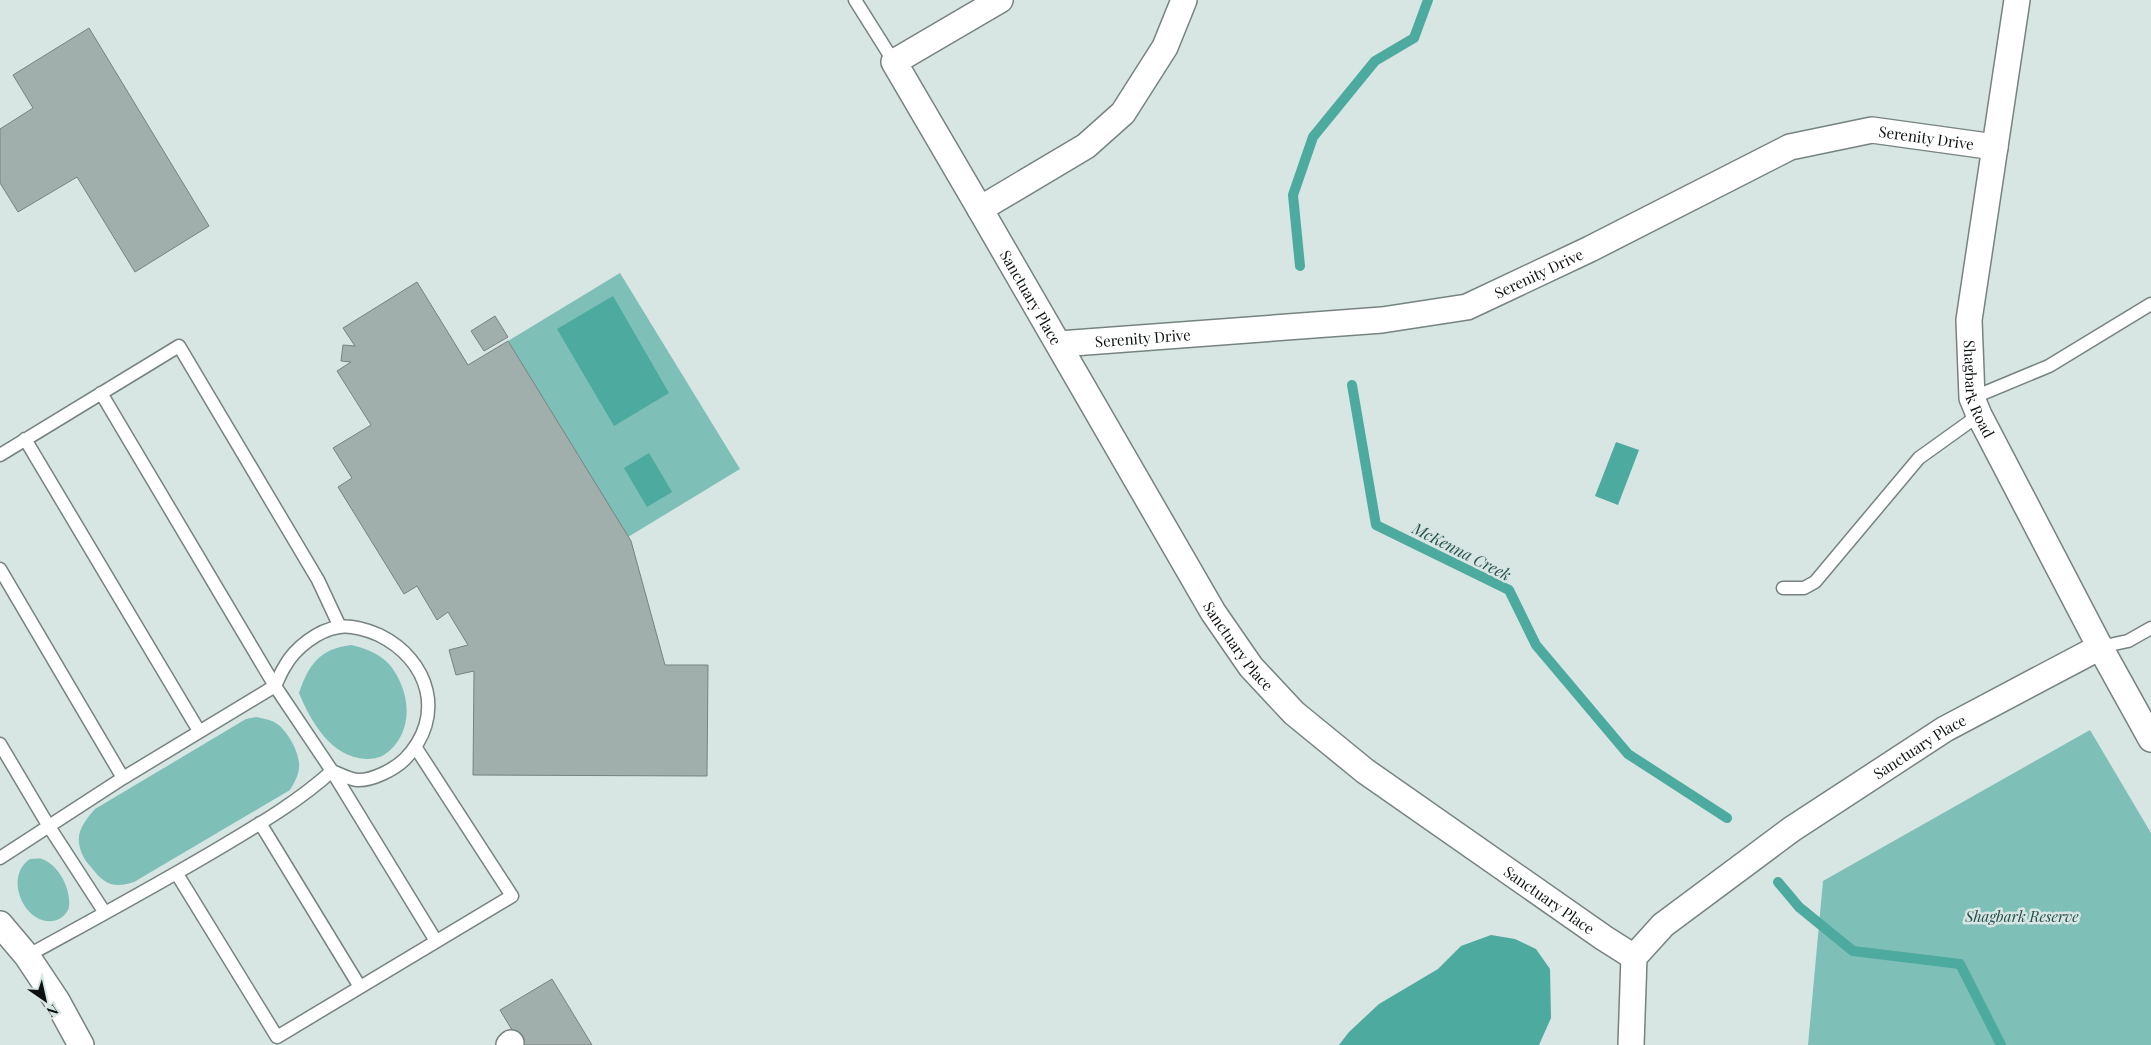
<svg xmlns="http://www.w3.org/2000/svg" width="2151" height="1045" font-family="'Playfair Display',serif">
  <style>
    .green { fill: #7ebfb7 }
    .water { fill: #4daa9f }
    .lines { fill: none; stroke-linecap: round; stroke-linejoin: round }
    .stream { stroke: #4daa9f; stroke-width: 10 }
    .building { fill: #a0aeac; stroke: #768381 }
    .service-casing { stroke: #768381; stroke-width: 15 }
    .minor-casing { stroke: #768381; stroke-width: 28 }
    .service { stroke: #fff; stroke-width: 12 }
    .minor { stroke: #fff; stroke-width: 25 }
    .labels { text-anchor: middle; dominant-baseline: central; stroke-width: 5; stroke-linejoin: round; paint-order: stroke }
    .street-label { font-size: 15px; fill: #0d1111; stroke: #d7e5e3 }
    .park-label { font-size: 15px; font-style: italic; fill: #244e49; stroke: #d7e5e3 }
    .water-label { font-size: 16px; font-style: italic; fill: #26504b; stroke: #d7e5e3 }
  </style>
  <rect width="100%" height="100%" fill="#d7e5e3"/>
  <path class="green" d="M620,273L740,469L628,537L508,341Z
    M351,645C365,648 378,653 388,663C411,689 416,733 384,755C379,758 371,759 366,759C331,757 311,722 299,693C309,664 320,649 351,645Z
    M256,717C261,718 267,719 272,721C285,726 298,749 299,763C300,773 295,782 290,790L134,882C113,889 104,884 91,867C85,861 80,852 79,843C77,830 87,818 95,809L246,719Z
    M2090,730L2151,833V1045H1808L1823,881Z
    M30,859C34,859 39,858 42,859C59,865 71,889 69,906C69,910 65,915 61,918C30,935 0,879 30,859Z"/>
  <path class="water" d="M613,296L669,393L614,426L557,329Z
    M1616,442L1639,450L1618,505L1595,496Z
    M649,453L672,492L647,507L624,468Z
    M1491,935L1515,939L1536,949L1550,969L1551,1018L1539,1045H1339L1349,1032L1379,1004L1438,969L1461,946Z"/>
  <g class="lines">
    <path class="stream" d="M1300,266L1293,195L1313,137L1375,61L1414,38L1428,0
      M1352,385L1376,525L1509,590L1536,645L1628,754L1727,818
      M1778,882L1799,907L1853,951L1960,964L2001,1045"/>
  </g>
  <path class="building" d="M89,28L209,226L135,272L77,177L18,212L0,183V129L33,108L13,75Z
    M417,282L468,365L508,341L631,541L665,665H708L707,776L473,775L474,671L456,675L449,650L468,645L448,612L437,620L417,586L404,594L338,487L352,478L333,448L371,425L337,371L351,362L341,361L343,345L355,346L343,328Z
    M495,316L508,337L484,351L471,331Z
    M552,979L592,1045H521L500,1010Z"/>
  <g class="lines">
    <defs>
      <path id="service" d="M855,0L894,62
        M101,393L275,686L332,771L436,941
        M1972,398L2049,366L2151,304
        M25,439L199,731
        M0,455L179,346L318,580L340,627
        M0,569L123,778
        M1783,588H1804L1815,582L1919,458L1979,415
        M2100,647L2128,641L2151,628
        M0,744L48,825L105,913
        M260,823L360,987
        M0,858L123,778L275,686C278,680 281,672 285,666C295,648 318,630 339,627C351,625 368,630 379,635C430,660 446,717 405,759C395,769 372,781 357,780C349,779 340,774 332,771C300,800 263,822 226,844C161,883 94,919 27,956
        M177,874L277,1037L512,896L416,748"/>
      <g id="minor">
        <path d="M1000,0L894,62L980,209L1086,146L1123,113L1165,47L1184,0"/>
        <path id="s1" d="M2017,0L1969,320L1972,398L1979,415L2100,647L2151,739"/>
        <path id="s2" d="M980,209L1213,612L1251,667L1294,713L1365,771L1604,938L1634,957"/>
        <path id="s3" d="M1059,344L1382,320L1467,307L1590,249L1790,147L1872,130L1995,147"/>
        <path d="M0,924L27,956L57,1001L81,1045"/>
        <path d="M509,1045L511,1043"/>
        <path id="s4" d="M1631,1045L1634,957L1663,925L1792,829L1945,729L2100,647"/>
      </g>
    </defs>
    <use href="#service" class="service-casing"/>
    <use href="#minor" class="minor-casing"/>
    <use href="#service" class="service"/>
    <use href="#minor" class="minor"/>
  </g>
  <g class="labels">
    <g class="street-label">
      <text stroke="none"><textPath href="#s3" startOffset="909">Serenity Drive</textPath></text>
      <text stroke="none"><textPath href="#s3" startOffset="489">Serenity Drive</textPath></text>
      <text stroke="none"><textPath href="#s2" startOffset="102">Sanctuary Place</textPath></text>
      <text stroke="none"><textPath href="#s3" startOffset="84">Serenity Drive</textPath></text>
      <text stroke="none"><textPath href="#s1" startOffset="394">Shagbark Road</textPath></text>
      <text stroke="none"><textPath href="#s2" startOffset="508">Sanctuary Place</textPath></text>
      <text stroke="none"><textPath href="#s4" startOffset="444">Sanctuary Place</textPath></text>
      <text stroke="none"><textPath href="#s2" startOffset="912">Sanctuary Place</textPath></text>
    </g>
    <g class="park-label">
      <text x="2022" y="916">Shagbark Reserve</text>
    </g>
    <g class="water-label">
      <text transform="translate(1462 551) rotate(27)">McKenna Creek</text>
    </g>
  </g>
  <g transform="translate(45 1000) rotate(146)" stroke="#d7e5e3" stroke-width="4" paint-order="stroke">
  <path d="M0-4L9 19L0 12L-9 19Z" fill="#0d1111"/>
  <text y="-8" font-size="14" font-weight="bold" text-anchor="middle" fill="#0d1111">N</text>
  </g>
</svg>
